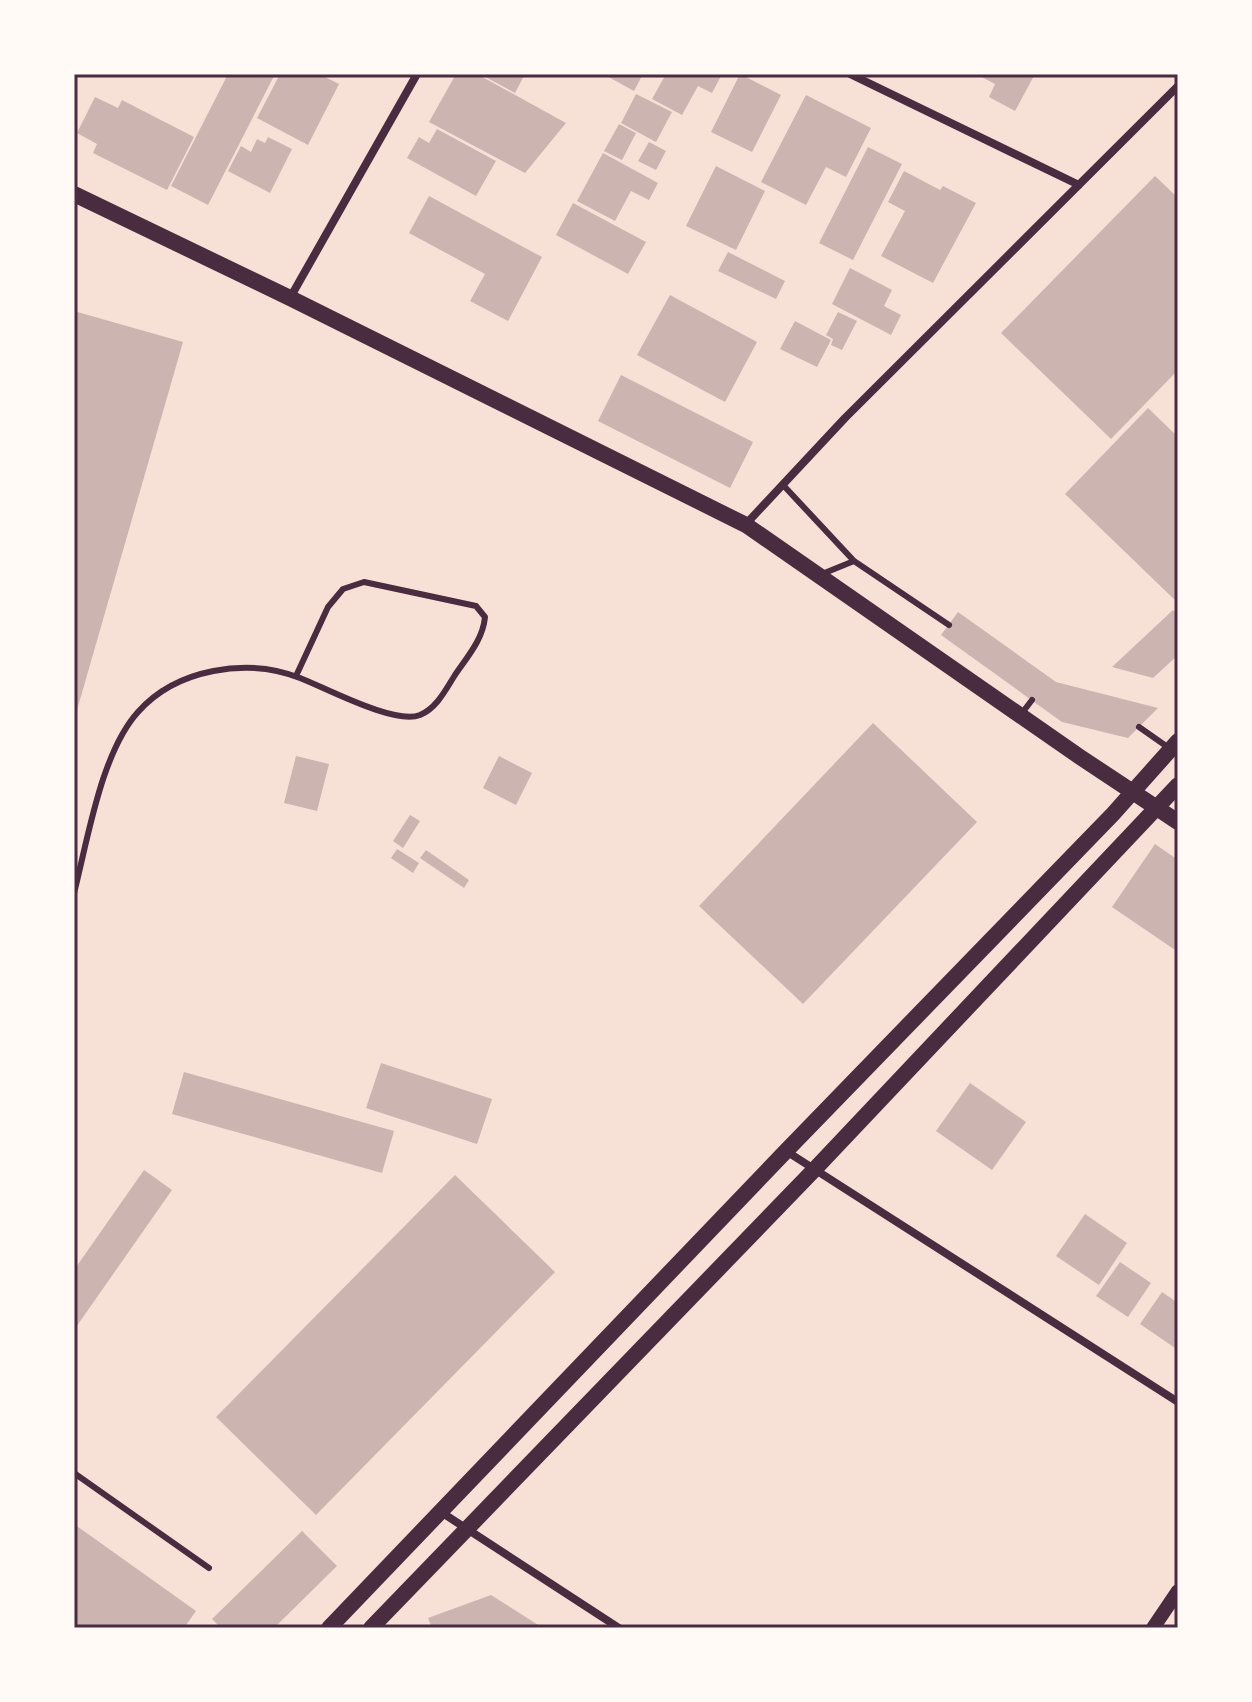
<svg xmlns="http://www.w3.org/2000/svg" width="1252" height="1702" font-family="Raleway,sans-serif">
  <style>
    .building { fill: #ccb4b1 }
    .lines { fill: none; stroke-linecap: round; stroke-linejoin: round }
    .service { stroke: #4a2c40; stroke-width: 6 }
    .minor { stroke: #4a2c40; stroke-width: 8 }
    .tertiary { stroke: #4a2c40; stroke-width: 14 }
    .secondary { stroke: #4a2c40; stroke-width: 16 }
    .neatline { fill: none; stroke: #4a2c40; stroke-width: 3 }
  </style>
  <rect width="100%" height="100%" fill="#f7e1d7"/>
  <path class="building" d="M228,74H275L208,205L171,186Z
    M280,74H319L339,84L308,145L257,118Z
    M456,74H477L566,123L525,173L429,122Z
    M480,74H525L515,93Z
    M603,74H643L634,91Z
    M666,74H722L712,93L698,86L682,115L652,99Z
    M740,74L781,95L752,152L711,132Z
    M976,74H1035L1015,111L989,97L995,84Z
    M636,94L672,112L656,142L621,123Z
    M806,95L871,128L846,177L826,167L806,205L761,182Z
    M95,97L118,108L122,100L194,137L167,190L93,153L97,144L77,133Z
    M619,124L636,133L622,160L604,151Z
    M437,129L496,161L476,196L407,158L419,137L429,143Z
    M268,137L292,149L270,193L228,171L241,146L251,152L257,139L265,143Z
    M649,142L666,151L656,170L638,161Z
    M868,147L902,164L853,260L819,243Z
    M603,153L658,183L649,200L631,191L615,221L577,201Z
    M716,166L765,191L736,250L686,226Z
    M904,171L940,190L943,186L976,203L933,283L881,256L905,211L888,202Z
    M1155,176L1178,198V370L1111,439L1001,333Z
    M429,196L542,257L508,321L470,301L485,274L409,233Z
    M573,203L646,242L628,274L556,235Z
    M728,252L785,281L776,299L718,271Z
    M850,268L892,290L884,306L901,315L891,335L832,304Z
    M670,295L757,342L725,402L637,355Z
    M74,311L183,342L75,717H74Z
    M838,312L857,321L842,350L831,345L833,339L826,335Z
    M795,321L831,340L817,367L780,349Z
    M621,375L753,442L730,488L598,421Z
    M1148,408L1178,437V603L1065,494Z
    M1173,610L1178,615V655L1153,678L1112,667Z
    M958,612L1056,682L1158,708L1128,738L1062,722L941,635Z
    M873,723L977,822L803,1004L699,906Z
    M296,756L329,764L317,811L284,803Z
    M499,756L532,773L516,805L483,788Z
    M410,815L420,821L403,848L393,841Z
    M1155,844L1178,860V952L1112,907Z
    M397,849L419,863L413,873L391,858Z
    M426,850L469,880L464,888L420,858Z
    M381,1063L492,1099L477,1144L366,1108Z
    M184,1072L394,1131L382,1173L172,1114Z
    M970,1083L1026,1122L992,1170L936,1131Z
    M144,1170L172,1190L74,1330V1270Z
    M455,1175L555,1272L316,1515L216,1417Z
    M1085,1214L1127,1243L1099,1285L1056,1256Z
    M1120,1262L1151,1283L1128,1317L1096,1296Z
    M1162,1292L1178,1303V1350L1140,1324Z
    M74,1524L196,1611L184,1628H74Z
    M302,1531L337,1566L274,1628H221L212,1619Z
    M491,1595L543,1628H432L428,1618Z"/>
  <g class="lines">
    <path class="service" d="M784,486L854,561L949,625
      M822,574L854,561
      M1022,713L1032,700
      M1139,727L1169,748
      M74,893C88,839 101,753 138,712C176,669 247,657 300,678C326,688 394,725 420,715C437,708 446,689 455,675C468,656 483,639 485,617L476,606L364,582L343,589L328,607L296,676
      M74,1473L209,1568"/>
    <path class="minor" d="M850,74L1079,185
      M290,298L417,74
      M746,524L845,418L1178,86
      M786,1151L1178,1402
      M441,1512L619,1628"/>
    <path class="tertiary" d="M1153,1628L1178,1591"/>
    <path class="secondary" d="M74,194L290,298L746,525L1080,757L1178,822
      M329,1628L786,1151L1113,814L1178,741
      M371,1628L814,1170L1178,785"/>
  </g>
  <rect width="1252" height="1702" fill="none" stroke="#fffaf5" stroke-width="152"/>
  <rect x="76" y="76" width="1100" height="1550" class="neatline"/>
</svg>
